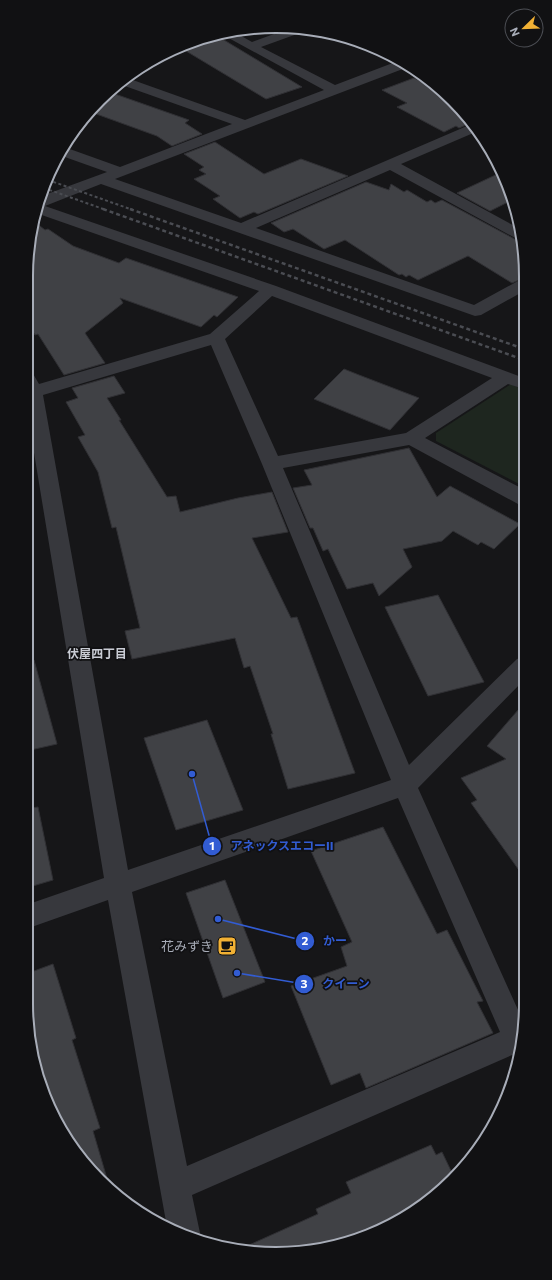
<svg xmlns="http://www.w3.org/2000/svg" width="552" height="1280" font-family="Commissioner,'Noto Sans JP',sans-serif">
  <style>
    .green { fill: #1e261f }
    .building { fill: #404145; stroke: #303034 }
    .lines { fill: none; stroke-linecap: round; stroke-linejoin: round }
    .minor { fill: #37383d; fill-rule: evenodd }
    .rail-far1 { stroke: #4a4c52; stroke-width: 2; stroke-dasharray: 3 2.5; stroke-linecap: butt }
    .rail { stroke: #4a4c52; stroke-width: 2.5; stroke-dasharray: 4 3; stroke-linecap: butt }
    .labels { text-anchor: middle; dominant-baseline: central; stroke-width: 3.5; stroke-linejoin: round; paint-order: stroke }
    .neighbourhood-label { font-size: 12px; font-weight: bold; fill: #c9ccd4; stroke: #111113 }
    .near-poi-label { font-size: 13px; fill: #a8adb8; stroke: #111113; text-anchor: end }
    .rim { fill: none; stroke: #a8adb8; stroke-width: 2 }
    .leader { fill: none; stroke: #325cd3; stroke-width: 1.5 }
    .callout-dot { fill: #325cd3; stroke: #111113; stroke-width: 1.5 }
    .mark-label { font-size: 12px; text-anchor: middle; font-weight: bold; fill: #fff }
    .callout-label { font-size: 12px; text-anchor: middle; font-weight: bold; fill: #325cd3; stroke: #111113; stroke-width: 3.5; stroke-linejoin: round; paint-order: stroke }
  </style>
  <rect width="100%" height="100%" fill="#161618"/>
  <path class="green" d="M511,384L524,390L525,487L436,441V433Z"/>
  <path class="building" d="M219,37L302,87L266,99L181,48Z
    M414,78L440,90L473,122L459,128L456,126L444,132L397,107L407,103L382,90Z
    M112,93L189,120L185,123L202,134L172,146L157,136L88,111Z
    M215,142L264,174L301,159L348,176L258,214L254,212L240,218L213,199L220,196L194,179L206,174L199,170L204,167L184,154Z
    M502,172L507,180L512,200L490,211L457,193Z
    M366,182L389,190L391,184L404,192L407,190L427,202L431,200L435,203L442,200L524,244V278L512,283L468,256L418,280L409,275L406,277L402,274L399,275L345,240L324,249L293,229L284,232L271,223Z
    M35,222L45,230L48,229L73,246L119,263L126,258L238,297L217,317L214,315L201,327L120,298L123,303L85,333L105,363L64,375L38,334L35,335L26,320V276Z
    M344,369L359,375L419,398L390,430L314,399Z
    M114,376L125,393L107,398L121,420H119L167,497L176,496L180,512L238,498L272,492L288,532L252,538L291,618L297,617L355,773L288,789L271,734H273L250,666L244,668L235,638L132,659L125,631L140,628L116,527L112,528L98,472L78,437L85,435L66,402L78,398L72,388Z
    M409,448L437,497L450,486L520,524L494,549L481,542L478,545L453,531L442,541L403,549L412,567L379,596L373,583L347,589L328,549L323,551L313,528H310L293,488L312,485L304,470Z
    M438,595L484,682L428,696L385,607Z
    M34,660L57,744L26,751V661Z
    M525,702V745L526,880L471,803L477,800L461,778L506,759L487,746Z
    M207,720L243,810L176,830L144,738Z
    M38,807L53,880L26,888V809Z
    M383,827L437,934L447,930L483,1001L477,1002L493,1033L366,1088L360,1073L331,1085L291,986L347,966L341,947L352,942L311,851Z
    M225,880L265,982L223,998L186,893Z
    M53,964L76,1038L72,1040L100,1128L93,1131L108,1182L106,1183L88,1169L39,1084L26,1004V974Z
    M431,1145L436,1155L442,1152L454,1177L401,1221L309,1252L238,1250L318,1214L316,1209L351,1193L346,1182Z"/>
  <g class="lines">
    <path class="minor" d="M285,30L299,32L297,34L261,47L335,85L398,61L408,67L115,179L241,223L474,123L478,131L401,164L520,229L523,240L517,239L390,170L256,228L474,305L518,281L524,279V291L481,315L475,316L101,184L45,206L276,286L524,378V389L508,384L425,438L525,490V506L518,504L409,445L283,468L409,765L517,659L525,656V679L418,788L523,1021L517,1057L512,1055L192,1195L200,1233L198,1238L167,1227L108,900L26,929V905L104,878L26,404V371L32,372L39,384L210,334L259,291L36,213L39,197L107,172L62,156L67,148L120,167L232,124L122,85L130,79L245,120L324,90L225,36L236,33L252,42ZM272,296L492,378L406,433L278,456L225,339ZM211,345L262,464L391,780L128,870L43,395ZM398,798L500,1032L187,1166L132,892Z"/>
    <path class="rail-far1" d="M48,180L133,210
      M44,188L106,210"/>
    <path class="rail" d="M103,209L524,360
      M130,209L524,349"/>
  </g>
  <defs>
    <symbol id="cafe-square" viewBox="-11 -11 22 22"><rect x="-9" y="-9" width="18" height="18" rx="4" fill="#f2b134" stroke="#111113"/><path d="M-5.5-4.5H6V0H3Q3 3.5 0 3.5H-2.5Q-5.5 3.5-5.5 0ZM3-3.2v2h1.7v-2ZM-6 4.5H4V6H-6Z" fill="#111"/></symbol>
  </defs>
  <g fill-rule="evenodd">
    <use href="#cafe-square" x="216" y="935" width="22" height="22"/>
  </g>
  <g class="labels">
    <g class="neighbourhood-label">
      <text x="97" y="653">伏屋四丁目</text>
    </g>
    <g class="near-poi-label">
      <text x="213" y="946">花みずき</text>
    </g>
  </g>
  <path d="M0 0H552V1280H0ZM276 33H276A243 243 0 0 1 519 276V1004A243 243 0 0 1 276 1247H276A243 243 0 0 1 33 1004V276A243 243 0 0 1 276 33Z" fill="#111113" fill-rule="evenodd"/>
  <path class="rim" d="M276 33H276A243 243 0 0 1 519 276V1004A243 243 0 0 1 276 1247H276A243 243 0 0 1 33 1004V276A243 243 0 0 1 276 33Z"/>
  <path class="leader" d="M192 774L212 846M218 919L305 941M237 973L304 984"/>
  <g class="callout-dot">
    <circle cx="192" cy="774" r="4"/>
    <circle cx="218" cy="919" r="4"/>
    <circle cx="237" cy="973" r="4"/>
    <circle cx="212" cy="846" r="10"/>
    <circle cx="305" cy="941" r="10"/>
    <circle cx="304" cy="984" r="10"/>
  </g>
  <g class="mark-label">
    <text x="212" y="850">1</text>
    <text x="305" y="945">2</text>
    <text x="304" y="988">3</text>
  </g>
  <g class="callout-label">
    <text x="282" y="850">アネックスエコーII</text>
    <text x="335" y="945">かー</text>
    <text x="346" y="988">クイーン</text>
  </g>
  <g transform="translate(524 28) rotate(247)"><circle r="19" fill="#111113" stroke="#4d4f55"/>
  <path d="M0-3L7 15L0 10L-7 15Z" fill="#f2b134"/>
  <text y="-6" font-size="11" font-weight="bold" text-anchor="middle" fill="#a8adb8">N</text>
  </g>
</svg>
